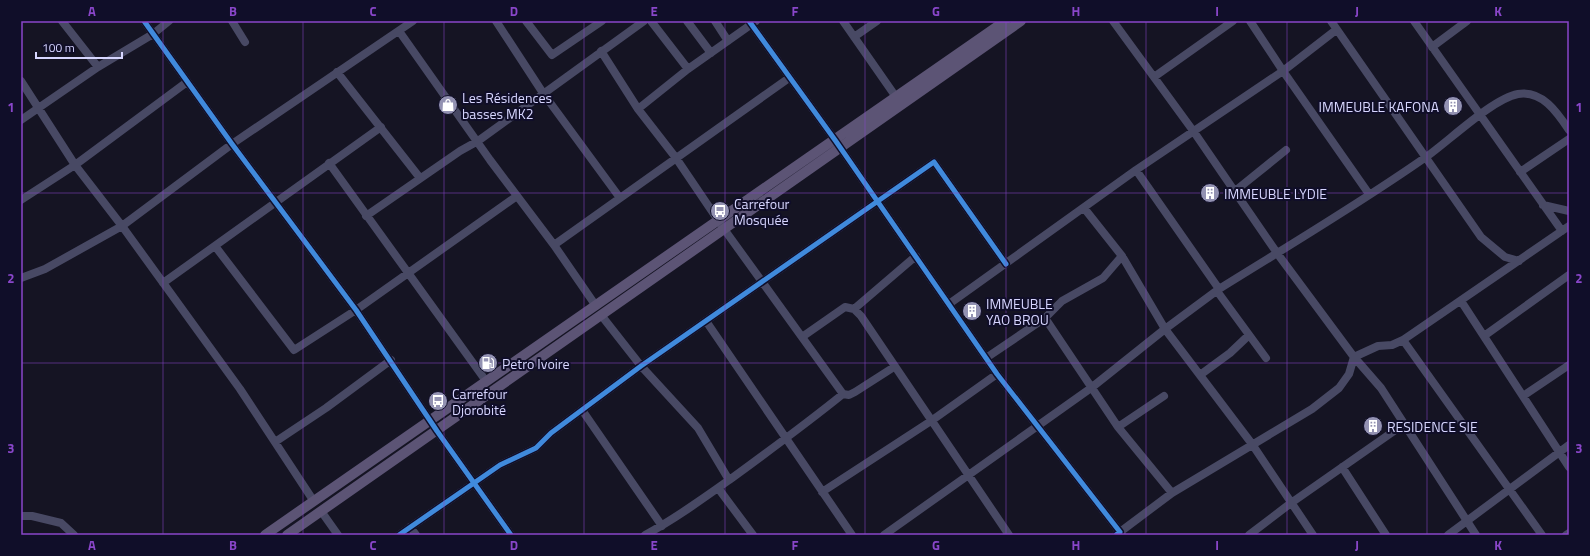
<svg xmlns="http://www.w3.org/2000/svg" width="1590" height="556" font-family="'Titillium Web',sans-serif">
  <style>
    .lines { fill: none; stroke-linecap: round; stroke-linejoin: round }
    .minor { stroke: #484964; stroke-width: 8 }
    .major { stroke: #5c5475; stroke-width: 10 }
    .cycleway-casing { stroke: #100e29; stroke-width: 8 }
    .cycleway { stroke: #408adc; stroke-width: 5 }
    .grid { fill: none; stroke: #8946c9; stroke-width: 1; stroke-opacity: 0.55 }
    .labels { text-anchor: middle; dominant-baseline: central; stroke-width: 4; stroke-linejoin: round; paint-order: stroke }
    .poi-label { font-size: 14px; fill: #d7d6ff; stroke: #100e29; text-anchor: start }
    .neatline { fill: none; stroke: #8946c9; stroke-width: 1.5 }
    .grid-label { font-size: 13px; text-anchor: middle; font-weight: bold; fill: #8946c9 }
  </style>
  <rect width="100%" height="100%" fill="#151423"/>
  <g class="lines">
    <path class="minor" d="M62,21L98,67
      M144,21L232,144L356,310L437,431L511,535
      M232,21L245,42
      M496,21L543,93L620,198
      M526,21L552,55L602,21
      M651,21L688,69
      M687,21L711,53
      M715,21L728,41
      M749,21L835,140L997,374L1120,532L1116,535
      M843,21L896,97
      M1113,21L1194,132L1277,253L1354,357L1381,388L1476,535
      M1250,21L1283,71L1369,194
      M1331,21L1481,237L1505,257L1519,261
      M1414,21L1562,231
      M399,31L490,160L554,245L596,306
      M854,37L877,21
      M1432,47L1467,21
      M601,51L638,109L676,158L724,229L843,394L849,395L855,392L894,367
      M337,72L420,178
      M1154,77L1233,21
      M21,81L75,165L122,226L240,389L313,500
      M638,109L688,69L756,21
      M21,120L98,67L153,34L169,21
      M329,163L486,381
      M1136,170L1219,289C1288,246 1359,204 1426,157C1449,141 1492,99 1518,94C1542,90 1557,112 1569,130
      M1520,172L1569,139
      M1235,191L1286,150
      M21,200L75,165L187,82
      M1543,205L1569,211
      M1084,208L1122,256L1165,329L1252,444L1313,535
      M366,216L460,151L478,141L644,21
      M554,245L789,78
      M215,246L294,350L356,310L517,196
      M21,278L45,269L122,226L232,144L413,21
      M163,283L381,127
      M1217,291L1266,358
      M1461,301L1569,467
      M949,304L1136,170L1283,71L1336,30
      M854,309L916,256
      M601,315L641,366L698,428L729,480
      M1045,318L1118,427L1172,493
      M706,321L852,535
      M1484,336L1569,275
      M802,337L845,307L854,309L861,316L1009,535
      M1403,340L1542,535
      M986,358L1045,318L1062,301L1103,278L1122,256
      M1200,375L1230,353L1249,335
      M1523,396L1569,365
      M582,410L662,526
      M1118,427L1164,396
      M275,442L326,408L391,360
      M1342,467L1386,535
      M718,488L753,535
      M822,492L931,421L997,374
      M321,511L338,535
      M21,516H32L61,523L74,535
      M410,527L416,535
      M399,535L500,465L536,448L551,433L641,366L934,162L1006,264
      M645,535C675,519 704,498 732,478C769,451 807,423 843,394
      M884,535L1091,388L1165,329L1219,289
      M1122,535L1120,532L1172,493L1312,409L1339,388L1349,374L1354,357L1378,346L1392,345L1403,340L1569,226
      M1249,535L1291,503L1404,424
      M1448,535L1569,445
      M1566,535L1569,533"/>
    <path class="major" d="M265,535L1005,21
      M287,535L1021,21"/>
    <defs>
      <path id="cycleway" d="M144,21L232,144L356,310L437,431L511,535
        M749,21L835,140L997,374L1120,532L1116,535
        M399,535L500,465L536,448L551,433L641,366L934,162L1006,264"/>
    </defs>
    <use href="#cycleway" class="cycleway-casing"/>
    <use href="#cycleway" class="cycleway"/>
  </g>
  <path class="grid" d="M163,21V535M303,21V535M444,21V535M584,21V535M725,21V535M865,21V535M1006,21V535M1146,21V535M1287,21V535M1427,21V535M21,193H1569M21,363H1569"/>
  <defs>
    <symbol id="shop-disc" viewBox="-11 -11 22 22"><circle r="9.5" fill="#9392b2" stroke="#100e29"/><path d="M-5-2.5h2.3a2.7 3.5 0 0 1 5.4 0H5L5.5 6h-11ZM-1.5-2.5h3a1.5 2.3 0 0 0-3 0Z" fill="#fff"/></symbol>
    <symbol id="building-disc" viewBox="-11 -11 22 22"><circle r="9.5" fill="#9392b2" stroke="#100e29"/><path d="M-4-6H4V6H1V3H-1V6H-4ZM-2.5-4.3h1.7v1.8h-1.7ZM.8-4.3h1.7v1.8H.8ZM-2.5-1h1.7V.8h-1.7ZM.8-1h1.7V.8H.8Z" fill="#fff"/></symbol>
    <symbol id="bus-disc" viewBox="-11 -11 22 22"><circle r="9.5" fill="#9392b2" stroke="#100e29"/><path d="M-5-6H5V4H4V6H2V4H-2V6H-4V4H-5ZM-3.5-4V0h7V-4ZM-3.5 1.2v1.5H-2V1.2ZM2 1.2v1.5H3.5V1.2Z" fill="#fff"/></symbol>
    <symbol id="fuel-disc" viewBox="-11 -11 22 22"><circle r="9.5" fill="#9392b2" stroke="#100e29"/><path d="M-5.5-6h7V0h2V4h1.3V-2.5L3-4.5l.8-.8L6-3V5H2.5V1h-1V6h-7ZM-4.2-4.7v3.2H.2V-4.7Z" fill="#fff"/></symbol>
  </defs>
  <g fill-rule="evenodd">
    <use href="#shop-disc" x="437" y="94" width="22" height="22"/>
    <use href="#building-disc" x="1442" y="95" width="22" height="22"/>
    <use href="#building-disc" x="1199" y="182" width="22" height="22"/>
    <use href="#bus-disc" x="709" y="200" width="22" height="22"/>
    <use href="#building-disc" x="961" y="300" width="22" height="22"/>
    <use href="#fuel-disc" x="477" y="352" width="22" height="22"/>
    <use href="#bus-disc" x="427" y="390" width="22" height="22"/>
    <use href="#building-disc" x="1362" y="415" width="22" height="22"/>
  </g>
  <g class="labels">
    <g class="poi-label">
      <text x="462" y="97">Les Résidences<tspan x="462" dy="16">basses MK2</tspan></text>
      <text x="1439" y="106" text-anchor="end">IMMEUBLE KAFONA</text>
      <text x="1224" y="193">IMMEUBLE LYDIE</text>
      <text x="734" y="203">Carrefour<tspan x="734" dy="16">Mosquée</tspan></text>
      <text x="986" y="303">IMMEUBLE<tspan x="986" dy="16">YAO BROU</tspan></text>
      <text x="502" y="363">Petro Ivoire</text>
      <text x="452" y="393">Carrefour<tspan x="452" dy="16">Djorobité</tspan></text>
      <text x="1387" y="426">RESIDENCE SIE</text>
    </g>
  </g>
  <rect width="1590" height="556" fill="none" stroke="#100e29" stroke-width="44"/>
  <path d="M36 52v6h86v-6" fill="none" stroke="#d7d6ff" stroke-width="2"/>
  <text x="42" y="52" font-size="12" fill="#d7d6ff" stroke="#100e29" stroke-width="3" paint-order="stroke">100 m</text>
  <rect x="22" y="22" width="1546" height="512" class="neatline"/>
  <g class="grid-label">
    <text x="92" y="16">A</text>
    <text x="233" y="16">B</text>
    <text x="373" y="16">C</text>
    <text x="514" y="16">D</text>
    <text x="654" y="16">E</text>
    <text x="795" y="16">F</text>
    <text x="936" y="16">G</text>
    <text x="1076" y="16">H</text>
    <text x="1217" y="16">I</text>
    <text x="1357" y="16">J</text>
    <text x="1498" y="16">K</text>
    <text x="11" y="112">1</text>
    <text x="1579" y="112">1</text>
    <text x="11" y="283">2</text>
    <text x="1579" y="283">2</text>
    <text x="11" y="453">3</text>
    <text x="1579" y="453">3</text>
    <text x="92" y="550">A</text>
    <text x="233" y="550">B</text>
    <text x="373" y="550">C</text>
    <text x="514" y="550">D</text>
    <text x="654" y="550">E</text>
    <text x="795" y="550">F</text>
    <text x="936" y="550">G</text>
    <text x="1076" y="550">H</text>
    <text x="1217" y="550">I</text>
    <text x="1357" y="550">J</text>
    <text x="1498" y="550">K</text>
  </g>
</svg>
